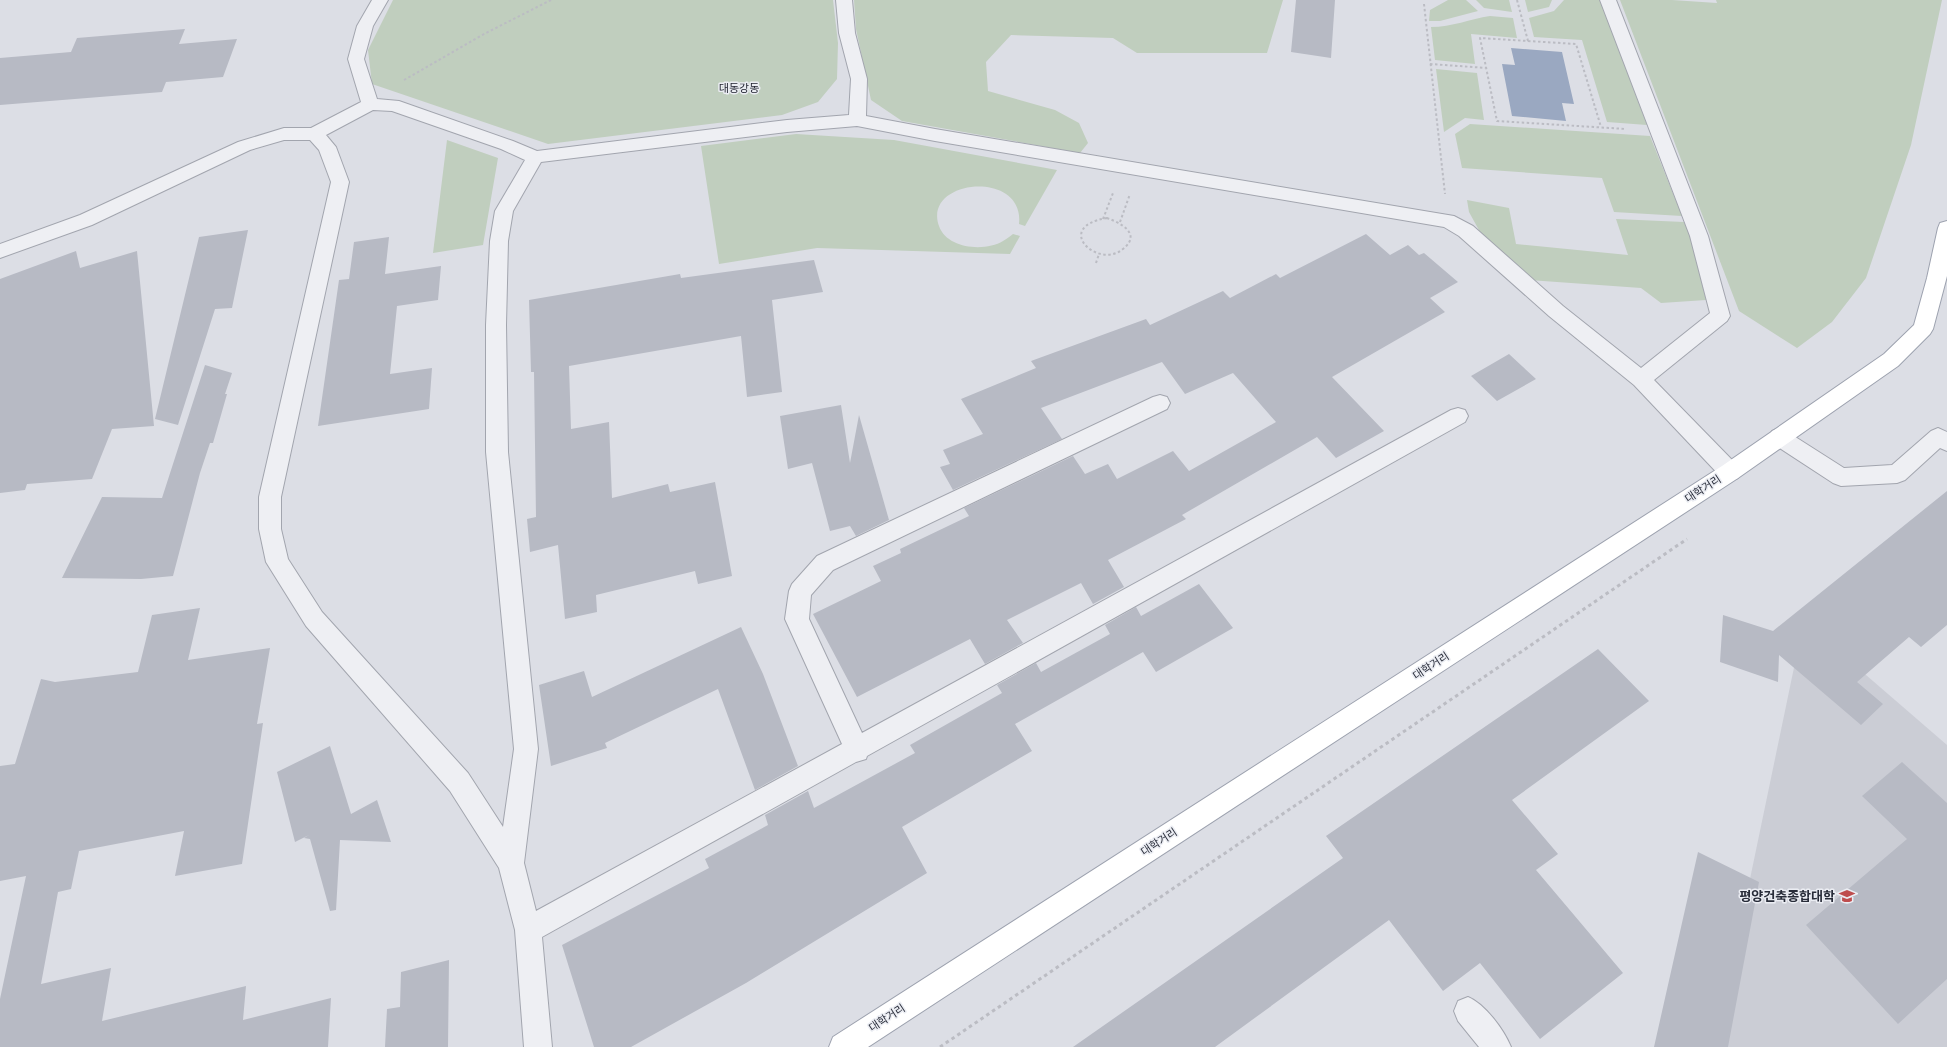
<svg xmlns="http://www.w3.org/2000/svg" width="1947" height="1047" font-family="Raleway,'Noto Sans KR',sans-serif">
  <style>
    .built { fill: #cbcdd5 }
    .green { fill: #c0cebe }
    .water { fill: #9aa8c1 }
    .building { fill: #b7bac4 }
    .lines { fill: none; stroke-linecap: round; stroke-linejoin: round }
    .minor-casing { stroke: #a2a5ae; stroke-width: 2 }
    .major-casing { stroke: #9da2af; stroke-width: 2 }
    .path-far1 { stroke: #bbbcc3; stroke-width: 2; stroke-dasharray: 2.5 2.5; stroke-linecap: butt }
    .path { stroke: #bbbcc3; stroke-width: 3; stroke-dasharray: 3.5 3.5; stroke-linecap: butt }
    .minor { fill: #eeeff3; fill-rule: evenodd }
    .major { fill: #fff; fill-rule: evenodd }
    .labels { text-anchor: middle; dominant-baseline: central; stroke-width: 3; stroke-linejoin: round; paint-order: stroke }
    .far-quarter-label { font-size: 11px; fill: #1a1d2a; stroke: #ebedf3 }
    .street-label { font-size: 11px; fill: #282c39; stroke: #ebedf3 }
    .near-poi-label { font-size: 13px; font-weight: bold; fill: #282c39; stroke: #ebedf3; text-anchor: end }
  </style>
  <rect width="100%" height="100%" fill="#dcdee5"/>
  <path class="built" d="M1829,643L1947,745V1047H1715L1796,658Z"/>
  <path class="green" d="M393,0H833L838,43L837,79L818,102L782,115L548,144L372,84L368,50Z
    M854,0H1283L1267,53H1137L1113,38L1011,35L986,62L988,91L1055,110L1079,123L1088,143L1080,153L902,121L871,100L856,29Z
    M1448,0H1466L1478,11L1440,21H1429L1430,10Z
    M1476,0H1509L1512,12L1484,8Z
    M1525,0H1552L1549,7L1528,12Z
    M1564,0H1600L1647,125L1607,122L1582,40L1534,37L1529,18L1554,11Z
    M1620,0H1672L1717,3L1716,0H1942L1911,145L1866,278L1832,322L1797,348L1739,311Z
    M1490,16L1513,18L1517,38L1471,34L1475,64L1435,60L1431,27C1452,27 1470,19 1490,16Z
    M1436,69L1477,73L1484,120L1465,118L1444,132Z
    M1470,124L1650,136L1682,216L1614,212L1602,178L1462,168L1455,134Z
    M796,134L894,140L1057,170L1025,226L1019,224C1025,169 922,179 939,226C947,249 985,252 1003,241C1007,239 1010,236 1013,234L1020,236L1010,254L817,248L719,264L701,146Z
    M447,140L498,158L483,245L433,253Z
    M1467,200L1509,208L1516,244L1628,255L1616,219L1684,222L1691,238L1706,300L1661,303L1641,288L1529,280L1480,232L1469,212Z"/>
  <path class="water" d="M1511,48L1562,52L1574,104L1562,103L1566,121L1512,116L1502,64L1515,65Z"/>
  <path class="building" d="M1296,0H1335L1331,58L1291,52Z
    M185,29L179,44L237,39L223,77L166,82L162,92L0,105V58L71,52L77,38Z
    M248,230L232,308L215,309L178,425L155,419L199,237Z
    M1366,234L1390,255L1408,245L1419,255L1424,253L1458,282L1430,298L1445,312L1332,377L1384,431L1336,458L1317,437L1182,515L1186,519L1108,560L1124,587L1093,604L1081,583L1007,620L1023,643L985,664L970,639L857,697L813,614L881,581L873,566L901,553L900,549L969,516L964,508L1073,456L1085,474L1108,464L1117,479L1173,451L1189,471L1276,422L1233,373L1185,394L1162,362L1041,408L1062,439L953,490L940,467L950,464L943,450L983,434L961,399L1036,368L1031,361L1146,319L1150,325L1223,291L1230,298L1276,274L1280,278Z
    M389,237L385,274L441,266L438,300L397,306L390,374L432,368L429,409L318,426L339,280L349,279L354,242Z
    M76,251L80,268L137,251L154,426L112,429L92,479L27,484L25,490L0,493V279Z
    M814,260L823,292L772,300L782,392L747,397L741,336L569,366L571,429L609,422L612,498L668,484L670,492L715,482L732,576L698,584L695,571L596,595L597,612L565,619L558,545L530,552L527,519L536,517L534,372H531L529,300L680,274L681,278Z
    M1509,354L1536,379L1497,401L1471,376Z
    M205,365L232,373L225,394H227L213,443H210L200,473L173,576L141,579L62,578L102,497L162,498Z
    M841,405L850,463L859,415L889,520L856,536L850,526L830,531L812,463L788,469L780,416Z
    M1947,491V625L1921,647L1909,637L1857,682L1883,704L1861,725L1779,655L1778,682L1720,662L1723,615L1773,631Z
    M1199,584L1233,628L1156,672L1143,652L1015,724L1032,751L902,827L927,873L746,983L631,1047H594L562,945L709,868L705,859L768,825L765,815L808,791L814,808L915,753L910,745L1002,693L997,685L1036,663L1041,672L1110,634L1105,625L1136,607L1141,616Z
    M200,608L188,660L270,648L257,724L263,723L242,864L175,876L184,831L79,851L71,889L58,892L41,984L111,968L102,1021L246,986L243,1020L331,998L328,1047H0V999L26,876L0,881V766L15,764L41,679L55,682L138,672L152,615Z
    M741,627L763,674L798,766L755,790L718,689L605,743L607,748L551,766L539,685L584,671L592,697Z
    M1598,649L1649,701L1512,800L1558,854L1536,870L1623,973L1540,1039L1480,963L1443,991L1389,920L1215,1047H1073L1343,858L1326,836Z
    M330,746L351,814L377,800L391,842L340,840L336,910L330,911L310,839L304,838L309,835L295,842L277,772Z
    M1902,762L1947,803V979L1898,1024L1806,925L1907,839L1862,796Z
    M1698,852L1759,882L1728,1047H1654Z
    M449,960L448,1047H385L387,1009L400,1007L401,972Z"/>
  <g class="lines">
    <defs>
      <path id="minor" d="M372,0H388L373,26L364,59L377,99L399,101L513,141L537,151L787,120L849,115L851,79L839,33L836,0H852L855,33L867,79L866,116L935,129L1454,216L1473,226L1563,306L1641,368L1710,313L1690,236L1600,0H1616L1708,236L1730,316L1727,321L1654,380L1738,466L1741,472L1738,478L1730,481L1722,478L1634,385L1549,316L1459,236L1444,227L935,141L857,126L787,132L541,162L513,211L508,241L506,325L508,452L538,749L524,863L536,911L842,744L785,619L789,591L792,584L817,556L1153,397L1160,395L1167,397L1170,403L1167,409L833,570L811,595L809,619L862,733L1451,410L1458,408L1465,410L1468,416L1465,422L867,756L866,759L856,762L542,937L552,1047H524L515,930L499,868L450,791L306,626L266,562L259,529V497L331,182L319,150L310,140H284L250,150L92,225L0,258V244L80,215L238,142L284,128H311L361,102L348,59L357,26ZM373,110L392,111L501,149L525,160L495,211L490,241L486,325V452L514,749L503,827L468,773L322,612L288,559L281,529V497L349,182L336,147L326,135Z
        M1779,428L1786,431L1844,468L1892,465L1931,431L1938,428L1947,432V451L1940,448L1905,480L1897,483L1841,486L1833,483L1772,443L1769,437L1772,431Z
        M1468,997C1485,1004 1504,1030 1511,1047H1479L1458,1021L1454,1011L1458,1001Z"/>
      <path id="major" d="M1947,221V276L1933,329L1930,334L1898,366L1738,478L868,1047H829L833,1037L1722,466L1884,354L1914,325L1927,278L1938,228L1940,223Z"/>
    </defs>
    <use href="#minor" class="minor-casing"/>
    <use href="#major" class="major-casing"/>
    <path class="path-far1" d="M1517,0L1528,41L1480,38L1497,121L1626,129
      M1424,4L1445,194
      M1528,41L1576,44L1601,127
      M1430,64L1487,68
      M404,80L484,34L551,0
      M1107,218C1121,223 1142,234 1123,249C1098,270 1052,227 1107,218Z
      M1103,219L1113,193
      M1120,222L1130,194
      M1096,263L1099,254"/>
    <path class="path" d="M940,1047L1687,539"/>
    <use href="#minor" class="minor"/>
    <use href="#major" class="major"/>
  </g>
  <defs>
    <symbol id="university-bare" viewBox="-9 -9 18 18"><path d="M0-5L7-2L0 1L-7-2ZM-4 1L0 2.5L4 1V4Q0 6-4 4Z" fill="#be4d4e" stroke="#ebedf3" stroke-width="2.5" paint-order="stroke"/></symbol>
  </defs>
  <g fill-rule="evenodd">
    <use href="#university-bare" x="1836" y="885" width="22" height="22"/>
  </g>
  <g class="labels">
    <g class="far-quarter-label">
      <text x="739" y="88">대동강동</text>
    </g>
    <g class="street-label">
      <text transform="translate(1703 489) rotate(-33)">대학거리</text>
      <text transform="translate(1431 666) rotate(-33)">대학거리</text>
      <text transform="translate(1159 842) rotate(-33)">대학거리</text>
      <text transform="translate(887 1018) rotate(-33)">대학거리</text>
    </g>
    <g class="near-poi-label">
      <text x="1835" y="896">평양건축종합대학</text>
    </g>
  </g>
</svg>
